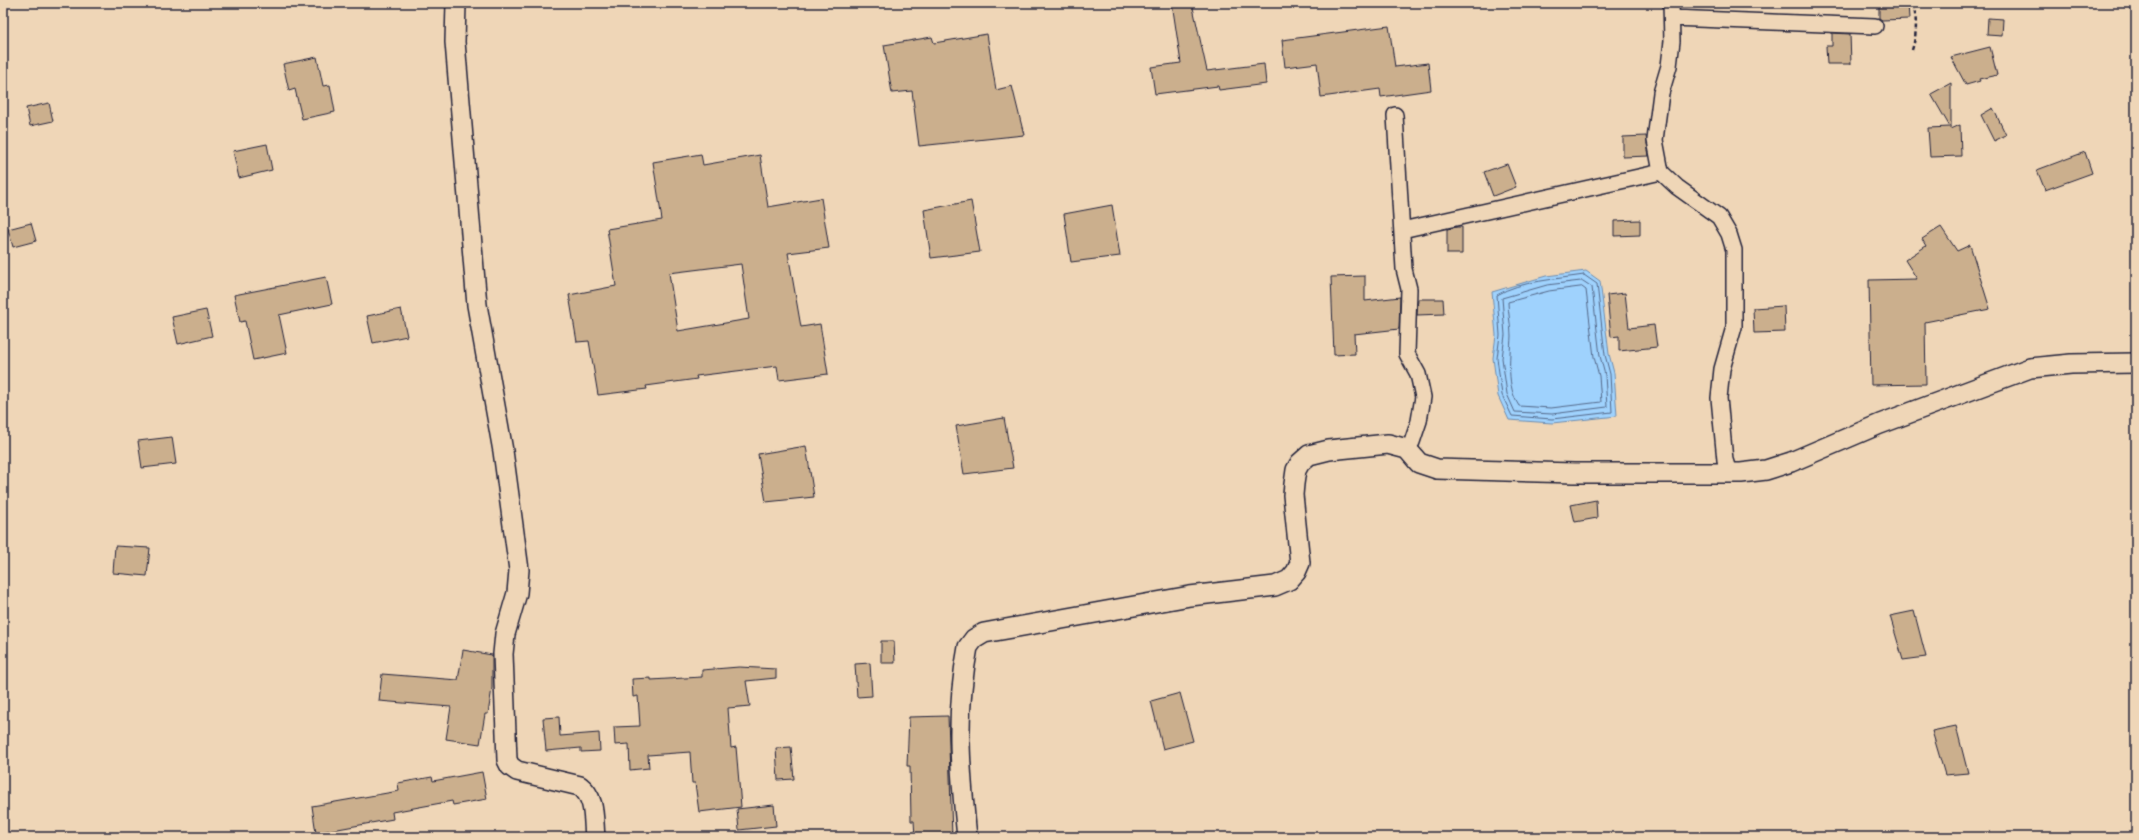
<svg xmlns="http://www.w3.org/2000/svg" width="2139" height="840" font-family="Kalam,sans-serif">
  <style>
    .water { fill: #9fd2fd; stroke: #6d8caf }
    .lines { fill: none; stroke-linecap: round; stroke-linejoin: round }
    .shore { stroke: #546889; stroke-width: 1 }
    .building { fill: #cbaf8d; stroke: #22223b; fill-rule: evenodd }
    .minor-casing { stroke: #22223b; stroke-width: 18 }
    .tertiary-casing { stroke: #22223b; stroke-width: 22 }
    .path { stroke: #22223b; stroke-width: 2.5; stroke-dasharray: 4 3; stroke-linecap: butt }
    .minor { stroke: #efd6b7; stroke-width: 15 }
    .tertiary { stroke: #efd6b7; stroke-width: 19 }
  </style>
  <rect width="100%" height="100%" fill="#efd6b7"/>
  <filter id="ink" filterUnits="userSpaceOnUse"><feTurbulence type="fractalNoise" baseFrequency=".025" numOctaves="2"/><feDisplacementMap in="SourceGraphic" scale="8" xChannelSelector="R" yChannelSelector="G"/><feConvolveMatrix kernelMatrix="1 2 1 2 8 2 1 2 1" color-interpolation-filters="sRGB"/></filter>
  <g filter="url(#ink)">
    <path class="water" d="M1586,271L1600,281L1609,354L1614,373L1617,416L1552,423L1509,420L1498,396L1493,358L1496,335L1492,292L1546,276Z"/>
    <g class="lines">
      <path class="shore" d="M1584,275L1597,284L1605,355L1610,374L1612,412L1552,419L1512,416L1502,395L1497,358L1500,335L1497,295C1520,281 1558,279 1584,275Z
        M1583,281L1592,287L1600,356L1605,375L1607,407L1552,414L1515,412L1507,394L1502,358L1505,335L1502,298L1547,285Z
        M1582,287L1586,290L1594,357L1599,376L1601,402L1551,408L1519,406C1506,386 1510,359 1511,336C1511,325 1508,313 1508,302L1549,291Z"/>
    </g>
    <path class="building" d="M1172,3H1192L1207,71L1264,64L1266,84L1219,90L1218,86L1155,94L1151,67L1181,63Z
      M1879,3H1908L1909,19L1882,20L1879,18Z
      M1988,18L2003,19L2002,36L1987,35Z
      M1389,26L1395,67L1428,63L1431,90L1381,97L1380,89L1321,97L1317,63L1285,67L1282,40Z
      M1832,33L1850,34L1851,64H1827L1826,46H1832Z
      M987,34L996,90L1012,86L1024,135L919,146L912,91L892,93L884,45L932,37L934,43Z
      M1990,47L1997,75L1979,79L1980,81L1966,85L1951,57Z
      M317,57L323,86L330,85L335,112L302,119L295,89L289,91L283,64Z
      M1951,83V129L1960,125L1961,156L1930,157L1928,128L1950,127L1931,94Z
      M49,103L53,121L30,126L26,108Z
      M1993,108L2006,135L1994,141L1981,115Z
      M1646,136L1649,156L1623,157V137Z
      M267,144L272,170L239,178L233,151Z
      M2085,152L2092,173L2045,190L2037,170Z
      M701,154L703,165L760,155L768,207L821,198L829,248L788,253L801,327L820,324L828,374L779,380L777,366L696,376L697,379L646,386L647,389L598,395L589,341L577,342L569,295L616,286L607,229L662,220L653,162ZM741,264L749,319L678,331L669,273Z
      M1507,164L1516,187L1493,196L1484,172Z
      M971,201L980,252L931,258L924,210Z
      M1112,205L1120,256L1071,262L1064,214Z
      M1640,220V235L1614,236V221Z
      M31,223L36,241L13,247L8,229Z
      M1457,227H1462V254H1447V229Z
      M1941,227L1957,251L1970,245L1990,309L1925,322L1926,384L1871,385L1869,280L1917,279L1905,260L1926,246L1922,239Z
      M1365,276V301L1400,297L1399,329L1354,334L1355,354L1334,355L1331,277Z
      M326,277L332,304L279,315L287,353L253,360L245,321L240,322L234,295Z
      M1625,293L1629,328L1654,325L1657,347L1619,351V336L1611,337L1607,295Z
      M1418,299H1443L1444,314L1417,315Z
      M1784,306L1785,332L1754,333L1753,308Z
      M401,309L407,336L373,343L367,316Z
      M206,310L212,336L178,344L172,317Z
      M1004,418L1013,468L964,474L956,426Z
      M172,437L176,464L142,468L138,441Z
      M806,446L814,497L766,502L758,454Z
      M1596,500L1597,518L1575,522L1571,505Z
      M115,546L150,548L147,576L113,573Z
      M1914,611L1926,657L1903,660L1890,616Z
      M881,641H894L895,663H881Z
      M463,650L492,655V688L488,714H485L480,744L446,739L451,707L379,701L382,674L458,680Z
      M870,663L872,696L857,697L855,664Z
      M739,667L776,669V678L746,681L750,706L728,708L731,748L736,747L741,807L699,812L695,783H692L690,752L648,755L649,768L630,770L629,744L615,745L614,727L640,726L638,696L633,697L632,679L651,678V680L702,677V670Z
      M1180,693L1193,741L1163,749L1151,701Z
      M948,716L952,837H915L914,821H911L910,766H907L909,717Z
      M559,717L560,736L599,733L600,751L581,752V748L546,751L543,718Z
      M1956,726L1968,773L1945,775L1932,731Z
      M791,747L794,779L778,780L776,748Z
      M482,772L487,799L453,805L452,801L392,812L393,819L316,833L312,806L399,791L398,783L432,777L433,781Z
      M774,805L776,826L739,830L737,809Z"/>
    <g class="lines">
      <defs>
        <path id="minor" d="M1671,3L1672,41L1669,66L1661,93L1655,140L1661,172L1677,187L1719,217L1729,234L1734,250V327L1722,369L1719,398L1725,460L1729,473
          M1672,18L1875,26
          M1395,115L1404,269L1409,289L1407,354L1418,374L1423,397L1419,421L1412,442L1407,449
          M1402,230L1661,172"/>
        <path id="tertiary" d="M456,3L455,42L477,305L503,451L519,570L517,593L505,634L503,654L507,760L510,766L517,771L580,786C596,798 593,819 595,837
          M967,837C960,770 955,714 968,647L974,639L984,633L1190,596L1275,586L1289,580L1296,572L1300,563L1293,495L1294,484L1296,470L1300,463L1309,455L1329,450L1388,444L1407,449L1419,463L1437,469L1574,473H1741L1766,470L1791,462L1880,424L2030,368L2071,364L2136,363"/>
      </defs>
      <use href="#minor" class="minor-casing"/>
      <use href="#tertiary" class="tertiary-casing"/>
      <path class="path" d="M1912,50C1917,34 1917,20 1913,3"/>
      <use href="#minor" class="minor"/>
      <use href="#tertiary" class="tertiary"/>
    </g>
  </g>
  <rect width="2139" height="840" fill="none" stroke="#efd6b7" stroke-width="16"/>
  <rect x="8" y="8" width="2123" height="824" fill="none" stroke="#22223b" stroke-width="1.5" filter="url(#ink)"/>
</svg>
